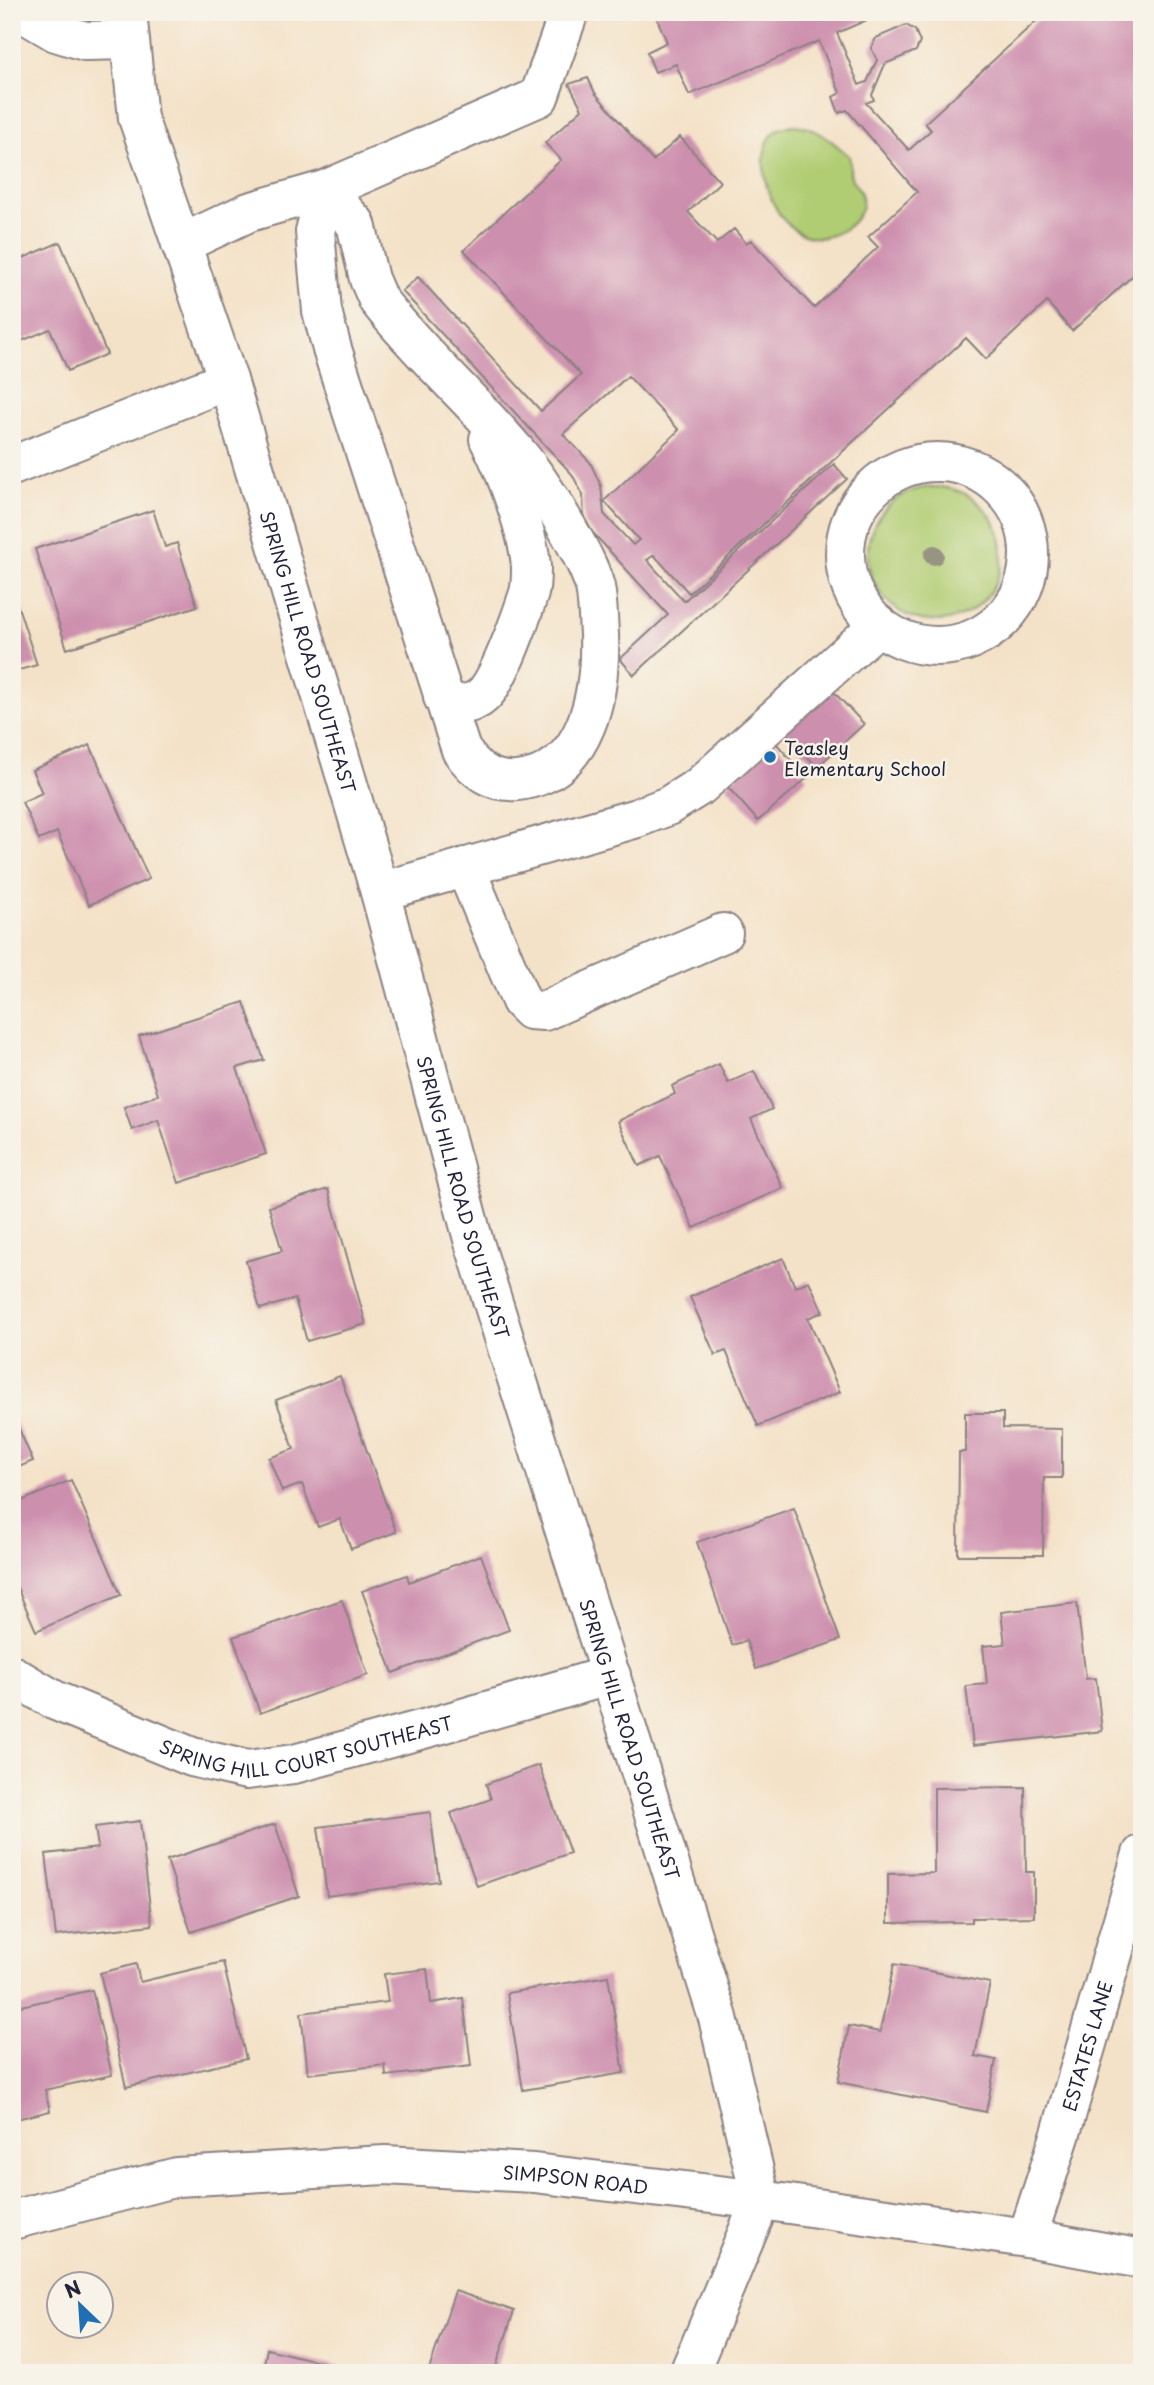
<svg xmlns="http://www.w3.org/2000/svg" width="1154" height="2385" font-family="'Playpen Sans',sans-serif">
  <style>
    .green { fill: #b1cd73; stroke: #6a7857; stroke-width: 2 }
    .building { fill: #cd8fae; fill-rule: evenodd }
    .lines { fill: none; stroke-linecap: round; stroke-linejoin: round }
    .minor-casing { stroke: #8b8282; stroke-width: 42 }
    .minor { stroke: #fff; stroke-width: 38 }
    .tree { fill: #989484 }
    .poi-dot { fill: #1f6fb2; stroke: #f7f3e8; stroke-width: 2.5 }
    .labels { text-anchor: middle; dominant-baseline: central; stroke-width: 5; stroke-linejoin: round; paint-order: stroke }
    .street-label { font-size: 18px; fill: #22223b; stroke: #f7f3e8 }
    .poi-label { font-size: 18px; fill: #22223b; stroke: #f7f3e8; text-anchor: start }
  </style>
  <rect width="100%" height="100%" fill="#f7f3e8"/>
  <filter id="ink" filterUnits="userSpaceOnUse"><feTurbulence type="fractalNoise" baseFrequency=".0143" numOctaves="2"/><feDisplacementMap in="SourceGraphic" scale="14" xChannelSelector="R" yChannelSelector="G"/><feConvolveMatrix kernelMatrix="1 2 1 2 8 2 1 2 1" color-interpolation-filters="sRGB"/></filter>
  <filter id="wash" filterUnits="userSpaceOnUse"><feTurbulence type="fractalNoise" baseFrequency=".00686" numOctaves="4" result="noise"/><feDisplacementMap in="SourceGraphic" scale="28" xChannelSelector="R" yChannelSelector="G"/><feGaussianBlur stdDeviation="1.57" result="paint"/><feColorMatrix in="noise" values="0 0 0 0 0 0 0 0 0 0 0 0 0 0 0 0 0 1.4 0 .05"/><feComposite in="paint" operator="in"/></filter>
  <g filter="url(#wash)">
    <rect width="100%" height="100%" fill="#f4e2c8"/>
    <path class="green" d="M795,125C817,127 833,142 849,156C851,163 849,172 851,177C852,182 858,186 860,191C868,209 853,226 837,233C779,260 745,159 775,132C780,127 788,126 795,125Z
      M868 554a67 67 0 1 1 134 0a67 67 0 1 1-134 0Z"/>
    <g id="blocks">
      <path class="building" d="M654,12H885L837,33L859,85L867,82L877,60L871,48L876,38L906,25L915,30L920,42L916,51L885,64L872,95L874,100L866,103L909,150L931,130L925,123L1046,12H1142V267L1072,331L1047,302L986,359L966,338L689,593L654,555L647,560L684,601L834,464L847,479L634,675L620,659L668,615L584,523L583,495L572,474L402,291L418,277L541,411L581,375L464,250L561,160L545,143L582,109L569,84L588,78L595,93L653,161L680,137L720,182L688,212L717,243L734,229L746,243L751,240L814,308L878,247L868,237L917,192L847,110L839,113L833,97L840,93L819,41L689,95L676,64L655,72L647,52L667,42ZM628,376L679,430L604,501L639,540L633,545L604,514L601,486L590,462L563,434Z
        M60,242L107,354L68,371L50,329L12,345V263Z
        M153,510L165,547L177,543L197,606L67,649L35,549Z
        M12,588L37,665L12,672Z
        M831,689L864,724L817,767L784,731Z
        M775,742L807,778L758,821L726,785Z
        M90,745L149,879L89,905L57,832L39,840L22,802L42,793L32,770Z
        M244,1002L264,1060L237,1068L266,1154L179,1183L158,1120L132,1130L124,1107L158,1095L139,1036Z
        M719,1064L728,1083L754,1071L772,1109L751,1119L783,1188L694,1228L660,1156L639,1166L618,1121L675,1094L672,1086Z
        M328,1189L366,1324L307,1341L295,1299L260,1309L246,1261L282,1251L269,1207Z
        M783,1258L795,1287L809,1281L823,1312L808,1318L840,1392L758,1426L726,1351L715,1355L690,1297Z
        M340,1376L396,1532L351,1549L340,1519L318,1527L302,1484L282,1491L269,1458L294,1449L276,1400Z
        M12,1413L33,1461L12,1470Z
        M965,1413H1003V1428L1062,1429V1478H1044L1043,1555H958L959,1452H965Z
        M71,1480L121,1595L36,1631L12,1576V1505Z
        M794,1508L840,1640L756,1669L746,1641L732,1645L697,1542Z
        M481,1555L509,1630L393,1673L362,1591L407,1575L409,1582Z
        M342,1600L368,1675L260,1713L233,1637Z
        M1077,1603L1086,1679L1096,1678L1102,1731L973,1746L966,1686L987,1684L983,1646L1005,1644L1001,1612Z
        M539,1765L570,1853L477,1886L451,1813L491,1799L486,1784Z
        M1025,1787L1026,1872H1034V1917L972,1918V1922L888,1923V1874L934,1873V1788Z
        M430,1812L439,1881L327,1896L318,1827Z
        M140,1821L152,1925L56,1936L46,1854L98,1848L95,1827Z
        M275,1824L299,1896L191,1932L167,1860Z
        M223,1962L246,2059L126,2087L100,1973L136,1964L140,1982Z
        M894,1964L990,1983L975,2056L996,2060L986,2112L838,2082L849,2026L880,2032Z
        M427,1969L431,2003L463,1998L471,2066L386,2076L385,2065L308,2074L301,2013L388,2002L384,1974Z
        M608,1976L624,2073L523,2090L507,1993Z
        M92,1990L112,2075L45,2090L50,2111L12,2120V2008Z
        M455,2291L514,2311L494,2373H428Z
        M267,2349L362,2372V2373H262Z"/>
    </g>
  </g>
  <g filter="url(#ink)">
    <use href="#blocks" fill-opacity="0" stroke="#8b8282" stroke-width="2"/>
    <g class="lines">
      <defs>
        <g id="minor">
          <path d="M22,12L56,32L85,41L129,40"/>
          <path id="s1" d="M127,12L138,118L228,380L380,892L473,1239L718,2018L761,2200L689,2373"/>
          <path d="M325,190L356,224L369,279L378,300C421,355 474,401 518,454C536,475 551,500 565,524C576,544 589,565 595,587C598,602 598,619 599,634C601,691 588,774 517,781C491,783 475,770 461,750L332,349L322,311L315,232Z"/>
          <path d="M181,244L249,212L325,190L539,97L569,12"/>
          <circle cx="937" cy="554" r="92"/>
          <path d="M12,466L228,380"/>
          <path d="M443,697L452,705C466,704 477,703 486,692C500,676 522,615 529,593C531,586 531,575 531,567C529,534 505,468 489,439"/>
          <path d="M465,867L521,1001L530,1010L544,1011L723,933"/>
          <path d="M380,892L637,818L668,806L700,786L879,625"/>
          <path id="s2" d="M12,1675L56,1701L192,1757L247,1770L294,1764L442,1724L611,1675"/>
          <path id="s3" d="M12,2220L177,2177L385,2165L534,2173L761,2200L1027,2238L1142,2259"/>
          <path id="s4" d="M1027,2238L1061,2133L1142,1854"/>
        </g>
      </defs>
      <use href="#minor" class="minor-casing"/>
      <use href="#minor" class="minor"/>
    </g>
    <circle class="tree" cx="934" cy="555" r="10"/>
  </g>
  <circle class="poi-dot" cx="770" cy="757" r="7"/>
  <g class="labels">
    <g class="street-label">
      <text stroke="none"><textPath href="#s1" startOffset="667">SPRING HILL ROAD SOUTHEAST</textPath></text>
      <text stroke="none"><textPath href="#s1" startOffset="1234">SPRING HILL ROAD SOUTHEAST</textPath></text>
      <text stroke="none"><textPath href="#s2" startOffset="315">SPRING HILL COURT SOUTHEAST</textPath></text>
      <text stroke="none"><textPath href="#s1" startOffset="1801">SPRING HILL ROAD SOUTHEAST</textPath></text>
      <text stroke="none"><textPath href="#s4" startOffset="201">ESTATES LANE</textPath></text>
      <text stroke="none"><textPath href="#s3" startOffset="570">SIMPSON ROAD</textPath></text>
    </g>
    <g class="poi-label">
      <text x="784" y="747">Teasley<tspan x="784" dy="21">Elementary School</tspan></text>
    </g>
  </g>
  <rect width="1154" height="2385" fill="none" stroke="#f7f3e8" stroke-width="42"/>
  <g transform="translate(80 2305) rotate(335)"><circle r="33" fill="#f7f3e8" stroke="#a29fa3" stroke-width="2"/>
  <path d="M0-5L12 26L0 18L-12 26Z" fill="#1f6fb2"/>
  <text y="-10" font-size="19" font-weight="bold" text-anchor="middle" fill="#22223b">N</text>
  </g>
</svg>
